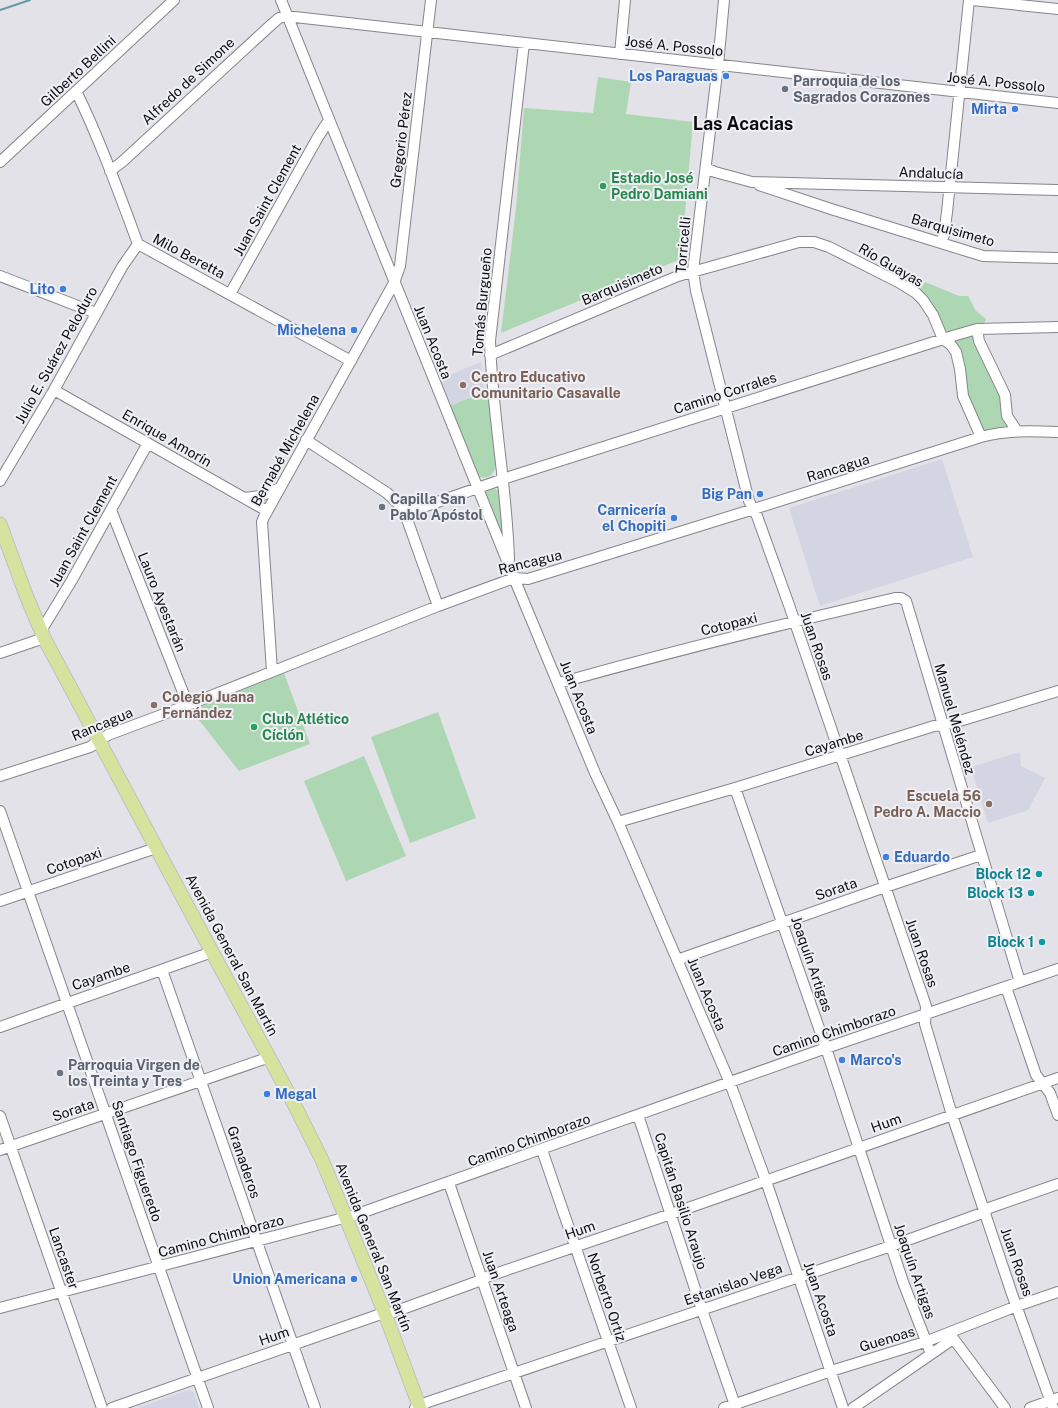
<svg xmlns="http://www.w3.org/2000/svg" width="1058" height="1408" font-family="'Public Sans',sans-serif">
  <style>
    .built { fill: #d4d5e2 }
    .green { fill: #add7b2 }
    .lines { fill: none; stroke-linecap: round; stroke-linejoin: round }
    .stream { stroke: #6299a1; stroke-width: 2 }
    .minor-casing { stroke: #85858a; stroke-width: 12 }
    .major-casing { stroke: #c0c0c1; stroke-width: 15 }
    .minor { stroke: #fff; stroke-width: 10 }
    .major { stroke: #d6e39f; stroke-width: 13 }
    .shop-dot { fill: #3f7fe0; stroke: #eff0f5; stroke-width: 1.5 }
    .worship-dot { fill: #6b7280; stroke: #eff0f5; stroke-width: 1.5 }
    .leisure-dot { fill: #2e9e5b; stroke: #eff0f5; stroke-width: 1.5 }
    .education-dot { fill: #8d6e63; stroke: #eff0f5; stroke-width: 1.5 }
    .culture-dot { fill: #0f9aa8; stroke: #eff0f5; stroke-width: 1.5 }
    .labels { text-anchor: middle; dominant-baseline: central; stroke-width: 4; stroke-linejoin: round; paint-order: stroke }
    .street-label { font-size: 14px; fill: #0d0d0f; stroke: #eff0f5 }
    .shop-label { font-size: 14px; font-weight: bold; fill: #366cbe; stroke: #eff0f5; text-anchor: end }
    .worship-label { font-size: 14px; font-weight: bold; fill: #5b616d; stroke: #eff0f5; text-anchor: start }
    .leisure-label { font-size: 14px; font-weight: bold; fill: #27864d; stroke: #eff0f5; text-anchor: start }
    .education-label { font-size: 14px; font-weight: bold; fill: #785e54; stroke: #eff0f5; text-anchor: start }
    .culture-label { font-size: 14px; font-weight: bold; fill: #0d838f; stroke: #eff0f5; text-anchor: end }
    .district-label { font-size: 18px; font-weight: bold; fill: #0d0d0f; stroke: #eff0f5 }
  </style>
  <rect width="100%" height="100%" fill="#e2e2e8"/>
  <path class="built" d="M481,362L484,391L451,405L440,379Z
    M942,459L973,557L820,606L789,508Z
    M1020,752L1021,766L1045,778L1028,810L988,823L971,767Z
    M188,1390L194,1392L199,1408H137Z"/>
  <path class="green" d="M598,77L631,82L626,114L693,122L681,259L501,333L516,208L524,108L593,113Z
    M925,282L959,296H968L976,311L986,319L983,326L947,333H945L919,291Z
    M972,336L1002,396L1007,424L1006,426L987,432L983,429L965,390L954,342L957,339Z
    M489,390L496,466C493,476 487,480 478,476L449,406Z
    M494,487L499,492L503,530L501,532L499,533L484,494L488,489Z
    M284,673L310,744L239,771L191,710Z
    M438,712L476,818L410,843L371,737Z
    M364,756L406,856L346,881L304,781Z"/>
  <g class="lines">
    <path class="stream" d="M0,10L30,0"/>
    <defs>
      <path id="minor" d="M281,0L514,578L595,773L618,822L730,1083L766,1181L843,1408
        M724,0L718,65L693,271L696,291L749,501L757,516L789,605L926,1006L925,1024L952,1115L1012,1294L1053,1408
        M972,0L1058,9
        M620,54L625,0
        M76,91C100,140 119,193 138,244L351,361
        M0,162L174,0
        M706,168L715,172L752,182L1058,190
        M110,171L122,162L272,24L279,18L286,16L1058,103
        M759,185L831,209L983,256L1058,258
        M941,242L944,235L947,212L969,0
        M0,276L96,313
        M230,294L318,137L329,120
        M977,329L979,341L1005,395L1007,416L1017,431
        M490,355L678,276L799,242H814L829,247L900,283L916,293L923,300L933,315L943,339L951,345L956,352L960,369L963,396L981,437
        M54,390L267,511
        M306,440L387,493L403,508L438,606
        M0,481L54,390L122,267L138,244
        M244,498L260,496L280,488
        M111,510L188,705
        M406,513L512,476L956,335L977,329L1058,327
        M509,560C507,486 492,414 490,341L524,43
        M41,631L72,580L148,443
        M0,653L44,638
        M272,671L262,522L264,517L394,283L400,266L431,0
        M559,683C670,652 782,624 895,598H901L906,601L1020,982
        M0,776L90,747L108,735L188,705L438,606L514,578L528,579L754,509L981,437C1008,430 1031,431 1058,432
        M735,788L826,1048L903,1282L931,1354
        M0,811L208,1408
        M618,822L735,788L934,726L953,723L1058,691
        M0,901L156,848
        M677,960L885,887L981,855
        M162,970L315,1408
        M1006,987L1036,1075L1050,1093L1058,1115
        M0,1027L212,952
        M638,1115L702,1310L736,1408
        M0,1116L102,1408
        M0,1150L270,1057
        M542,1150L631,1408
        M449,1183L526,1408
        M0,1308L355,1215L826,1048L1058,969
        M950,1334L1005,1408
        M112,1408L378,1315L394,1312L476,1282L489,1276L671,1214L1058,1078
        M415,1408L428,1402L891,1246L985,1212L989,1208L1058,1184
        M724,1408L831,1371L925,1342L1017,1306L1058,1292
        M853,1408L953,1339
        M1030,1408L1058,1398"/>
      <path id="major" d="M0,524L26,595L44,638L212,952L290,1096L322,1160L346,1218L385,1314L420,1408"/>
    </defs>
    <use href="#minor" class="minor-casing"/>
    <use href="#major" class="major-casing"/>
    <use href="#minor" class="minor"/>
    <use href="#major" class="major"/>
  </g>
  <g class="shop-dot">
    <circle cx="726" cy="76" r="4"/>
    <circle cx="1015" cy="109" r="4"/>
    <circle cx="63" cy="289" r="4"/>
    <circle cx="354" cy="330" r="4"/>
    <circle cx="760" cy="494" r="4"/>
    <circle cx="674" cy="518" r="4"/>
    <circle cx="886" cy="857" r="4"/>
    <circle cx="842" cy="1060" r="4"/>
    <circle cx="267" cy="1094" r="4"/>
    <circle cx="354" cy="1279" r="4"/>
  </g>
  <g class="worship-dot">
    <circle cx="785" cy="89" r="4"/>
    <circle cx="382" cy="507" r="4"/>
    <circle cx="60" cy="1073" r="4"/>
  </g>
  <g class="leisure-dot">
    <circle cx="603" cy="186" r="4"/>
    <circle cx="254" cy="727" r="4"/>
  </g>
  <g class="education-dot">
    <circle cx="463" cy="385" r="4"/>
    <circle cx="154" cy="705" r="4"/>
    <circle cx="989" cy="804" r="4"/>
  </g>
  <g class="culture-dot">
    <circle cx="1039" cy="874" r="4"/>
    <circle cx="1031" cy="893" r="4"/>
    <circle cx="1042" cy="942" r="4"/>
  </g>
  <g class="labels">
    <g class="street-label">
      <text transform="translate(674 46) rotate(6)">José A. Possolo</text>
      <text transform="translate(78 71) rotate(-43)">Gilberto Bellini</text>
      <text transform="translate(188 81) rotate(-43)">Alfredo de Simone</text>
      <text transform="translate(996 82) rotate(6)">José A. Possolo</text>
      <text transform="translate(401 140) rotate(-83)">Gregorio Pérez</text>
      <text transform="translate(931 173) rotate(2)">Andalucía</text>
      <text transform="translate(267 200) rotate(-61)">Juan Saint Clement</text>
      <text transform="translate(953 230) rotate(16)">Barquisimeto</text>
      <text transform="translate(683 245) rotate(-85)">Torricelli</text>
      <text transform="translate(189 256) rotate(28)">Milo Beretta</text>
      <text transform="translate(891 265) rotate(30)">Río Guayas</text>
      <text transform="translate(622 284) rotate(-23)">Barquisimeto</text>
      <text transform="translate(482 302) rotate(-85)">Tomás Burgueño</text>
      <text transform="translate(433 342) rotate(68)">Juan Acosta</text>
      <text transform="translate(56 355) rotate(-61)">Julio E. Suárez Peloduro</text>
      <text transform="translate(725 393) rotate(-18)">Camino Corrales</text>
      <text transform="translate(167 438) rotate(30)">Enrique Amorín</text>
      <text transform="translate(285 450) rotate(-61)">Bernabé Michelena</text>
      <text transform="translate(838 468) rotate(-17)">Rancagua</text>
      <text transform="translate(83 531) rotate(-61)">Juan Saint Clement</text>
      <text transform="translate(530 562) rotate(-14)">Rancagua</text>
      <text transform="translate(162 602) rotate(68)">Lauro Ayestarán</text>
      <text transform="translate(729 624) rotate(-14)">Cotopaxi</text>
      <text transform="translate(817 646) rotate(71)">Juan Rosas</text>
      <text transform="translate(579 697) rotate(68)">Juan Acosta</text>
      <text transform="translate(955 719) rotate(74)">Manuel Meléndez</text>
      <text transform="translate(102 724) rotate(-23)">Rancagua</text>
      <text transform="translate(834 743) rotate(-17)">Cayambe</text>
      <text transform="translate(74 861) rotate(-19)">Cotopaxi</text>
      <text transform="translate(836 889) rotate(-19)">Sorata</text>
      <text transform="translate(922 953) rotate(71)">Juan Rosas</text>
      <text transform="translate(232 955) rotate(62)">Avenida General San Martín</text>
      <text transform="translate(812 964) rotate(71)">Joaquín Artigas</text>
      <text transform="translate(101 976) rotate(-19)">Cayambe</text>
      <text transform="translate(707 994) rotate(67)">Juan Acosta</text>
      <text transform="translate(834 1031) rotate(-19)">Camino Chimborazo</text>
      <text transform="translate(73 1110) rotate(-19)">Sorata</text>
      <text transform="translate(886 1123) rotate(-20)">Hum</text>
      <text transform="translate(529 1140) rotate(-20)">Camino Chimborazo</text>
      <text transform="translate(137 1161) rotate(71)">Santiago Figueredo</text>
      <text transform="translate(244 1162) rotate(71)">Granaderos</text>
      <text transform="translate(681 1201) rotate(72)">Capitán Basilio Araujo</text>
      <text transform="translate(580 1230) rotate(-19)">Hum</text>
      <text transform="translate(221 1236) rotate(-15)">Camino Chimborazo</text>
      <text transform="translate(374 1247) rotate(68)">Avenida General San Martín</text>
      <text transform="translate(64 1258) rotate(71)">Lancaster</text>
      <text transform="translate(1017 1262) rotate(71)">Juan Rosas</text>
      <text transform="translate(915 1271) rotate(71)">Joaquín Artigas</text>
      <text transform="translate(733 1284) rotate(-19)">Estanislao Vega</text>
      <text transform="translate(501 1291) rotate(71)">Juan Arteaga</text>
      <text transform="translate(607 1297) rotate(71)">Norberto Ortiz</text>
      <text transform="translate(821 1299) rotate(71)">Juan Acosta</text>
      <text transform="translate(274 1336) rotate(-19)">Hum</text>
      <text transform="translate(887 1339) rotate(-17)">Guenoas</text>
    </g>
    <g class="shop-label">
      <text x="718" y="76">Los Paraguas</text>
      <text x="1007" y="109">Mirta</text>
      <text x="55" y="289">Lito</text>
      <text x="346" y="330">Michelena</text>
      <text x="752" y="494">Big Pan</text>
      <text x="666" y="510">Carnicería<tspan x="666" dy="16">el Chopiti</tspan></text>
      <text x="894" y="857" text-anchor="start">Eduardo</text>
      <text x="850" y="1060" text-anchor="start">Marco's</text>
      <text x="275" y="1094" text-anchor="start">Megal</text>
      <text x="346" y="1279">Union Americana</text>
    </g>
    <g class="worship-label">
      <text x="793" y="81">Parroquia de los<tspan x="793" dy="16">Sagrados Corazones</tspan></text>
      <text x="390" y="499">Capilla San<tspan x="390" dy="16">Pablo Apóstol</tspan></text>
      <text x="68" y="1065">Parroquia Virgen de<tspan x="68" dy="16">los Treinta y Tres</tspan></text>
    </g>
    <g class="leisure-label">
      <text x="611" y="178">Estadio José<tspan x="611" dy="16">Pedro Damiani</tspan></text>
      <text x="262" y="719">Club Atlético<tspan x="262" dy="16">Cíclón</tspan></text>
    </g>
    <g class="education-label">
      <text x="471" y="377">Centro Educativo<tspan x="471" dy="16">Comunitario Casavalle</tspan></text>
      <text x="162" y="697">Colegio Juana<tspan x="162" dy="16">Fernández</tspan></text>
      <text x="981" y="796" text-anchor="end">Escuela 56<tspan x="981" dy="16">Pedro A. Maccio</tspan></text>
    </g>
    <g class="culture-label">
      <text x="1031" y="874">Block 12</text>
      <text x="1023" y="893">Block 13</text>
      <text x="1034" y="942">Block 1</text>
    </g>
    <g class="district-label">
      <text x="743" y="123">Las Acacias</text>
    </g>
  </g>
</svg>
